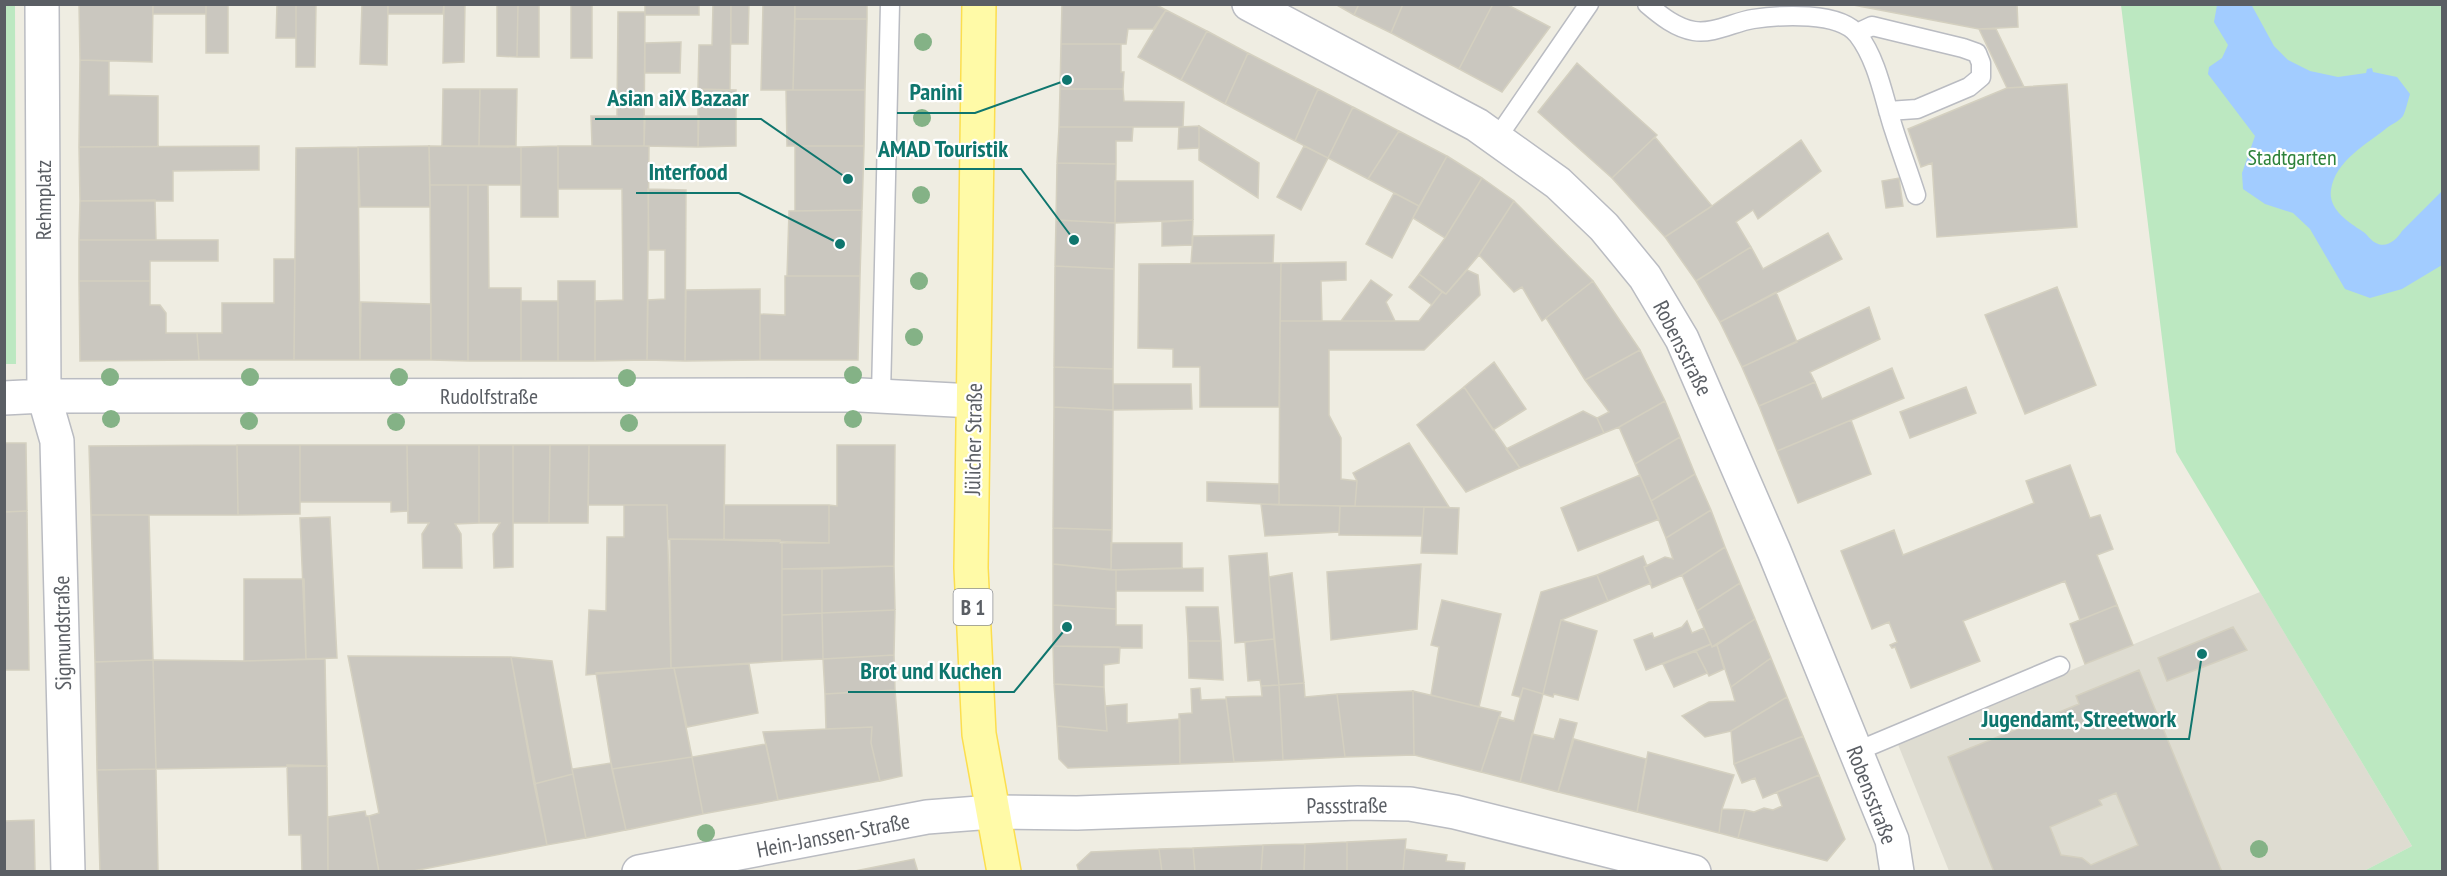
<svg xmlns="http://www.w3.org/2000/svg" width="2447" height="876" font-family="'PT Sans Narrow',sans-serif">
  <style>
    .education { fill: #dedcd1 }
    .green { fill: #bce8c1 }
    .water { fill: #a2ccff }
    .building { fill: #cac7bf; stroke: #d4d0c0; stroke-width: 1.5; fill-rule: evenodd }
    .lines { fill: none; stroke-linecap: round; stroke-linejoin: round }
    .lane-casing { stroke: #babcc2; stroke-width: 21 }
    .street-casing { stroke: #babcc2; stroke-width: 36 }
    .primary-casing { stroke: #fcde4e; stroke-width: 36 }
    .lane { stroke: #fff; stroke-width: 18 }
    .street { stroke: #fff; stroke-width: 33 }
    .primary { stroke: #fffaa7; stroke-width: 33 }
    .tree { fill: #84b286 }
    .labels { text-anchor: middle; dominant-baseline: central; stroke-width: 4.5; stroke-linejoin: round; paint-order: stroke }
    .shield { fill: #fff; stroke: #8c8e92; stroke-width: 1.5 }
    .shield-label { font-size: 21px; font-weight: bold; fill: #5a5e64 }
    .park-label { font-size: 22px; fill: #2d823a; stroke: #fff }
    .street-label { font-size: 22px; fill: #5a5e64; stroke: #fff }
    .leader { fill: none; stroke: #0f766e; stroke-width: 2 }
    .callout-dot { fill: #0f766e; stroke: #fff; stroke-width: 2 }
    .callout-label { font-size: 24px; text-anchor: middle; font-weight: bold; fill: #0f766e; stroke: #fff; stroke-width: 4.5; stroke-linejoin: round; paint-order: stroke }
  </style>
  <rect width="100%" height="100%" fill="#efede2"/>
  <path class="education" d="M2260,592L2412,846L2364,871H1949L1897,742Z"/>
  <path class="green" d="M4,5H15L16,364H5Z
    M2121,5H2442V871H2364L2412,846L2176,452Z"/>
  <path class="water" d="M2251,4L2274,46L2288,60L2310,71L2338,77L2366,73L2367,69L2372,68L2373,72L2397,77L2410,94C2408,100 2406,110 2403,116C2400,120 2393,124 2388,127C2367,144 2335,161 2331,190C2328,209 2348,222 2362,231C2367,234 2371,241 2376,243C2387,249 2397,239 2402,231L2442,191V265L2402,289L2370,298L2345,289L2310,229L2293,213L2265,204L2243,189L2242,173L2255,136L2208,74L2209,67L2222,58L2228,45L2214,22L2217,5Z"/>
  <path class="building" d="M79,4H153L152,62L80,60Z
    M153,4H206V14H153Z
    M206,4H228V53H206Z
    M277,4H296V38H276Z
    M296,4H316L315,67H296Z
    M362,4H388L387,65L360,64Z
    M388,4H444L443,14H388Z
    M444,4H465L464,62L443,63Z
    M497,4H518L517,57L497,56Z
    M518,4H539V57H517Z
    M571,4H592V58H571Z
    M645,4H699V15H645Z
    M713,4H731L730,90L698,89L699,45H712Z
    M731,4H749L748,44H731Z
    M763,4H795L793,90H761Z
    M795,4H867V19H795Z
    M1062,4H1155L1166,10L1153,29H1128L1126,44H1061Z
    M1335,4H1359L1354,15Z
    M1359,4H1403L1391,33L1354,15Z
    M1403,4H1493L1459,69L1391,33Z
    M1493,4H1506L1550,27L1502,92L1459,69Z
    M1848,4H2017L2018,27L1979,29Z
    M1166,10L1207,31L1181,80L1138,57Z
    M618,12H645L644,146H592L591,116H617Z
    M795,19H867L865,90H793Z
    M1979,29H1996L2024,87L2007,88Z
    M1207,31L1248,53L1225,104L1181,80Z
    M681,42L680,73H645V43Z
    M1061,44H1121V72H1124L1123,89H1060Z
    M1248,53L1318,89L1295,141L1225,104Z
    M80,60L109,61V95L158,96V147H79Z
    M1577,63L1657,135L1612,178L1538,112Z
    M2067,84L2077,227L1937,237L1932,163L1921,167L1908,129L2007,88Z
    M443,89H480L479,146H442Z
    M480,89H517L516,146H479Z
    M698,89L736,90V146L698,147Z
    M1060,89H1123L1124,101L1184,102L1183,127H1059Z
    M1318,89L1353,107L1328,158L1295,141Z
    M786,90H865L864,146H787Z
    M1353,107L1399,131L1368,179L1328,158Z
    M645,116H699L698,147L644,146Z
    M1199,126L1259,163L1258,198L1199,160Z
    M1199,126V148L1178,149L1179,127Z
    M1059,127H1133L1132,141H1116V164L1057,163Z
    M1399,131L1447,156L1419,206L1368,179Z
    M1655,137L1712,206L1665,237L1612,178Z
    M1801,140L1821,171L1758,219L1753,210L1736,222L1751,247L1696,281L1665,237L1712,206Z
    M259,146V170L173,171V201H80L79,147Z
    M429,146L521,147V185H430Z
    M429,146L430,207H360L358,147Z
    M558,146H649L647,360L595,361V301L623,300L622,189H558Z
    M558,146V217H521V147Z
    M795,146H864L862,210L795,211Z
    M1304,146L1328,158L1301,210L1277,197Z
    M358,147L360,360H294L296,148Z
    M1447,156L1482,178L1445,238L1413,218Z
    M1057,163L1116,164L1115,223L1056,220Z
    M1482,178L1514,201L1479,255L1446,294L1419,274L1445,238Z
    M1899,178L1903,206L1886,208L1882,181Z
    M1115,181H1193V220L1115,223Z
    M430,185H468V361L431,360Z
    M468,185H488L489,288H521V361H468Z
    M648,189L686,190L685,361L647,360L648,300L665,299V250H649Z
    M1394,193L1419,206L1392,258L1366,244Z
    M155,200L156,240H79L80,201Z
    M1514,201L1593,281L1542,321L1522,287L1514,292L1479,255Z
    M862,210L860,276H787L789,211Z
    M1056,220L1115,223L1114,269L1055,266Z
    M1193,220L1192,245L1162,246V222Z
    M1828,233L1842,259L1720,322L1696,281L1751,247L1763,269Z
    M1274,235L1273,263H1191L1193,236Z
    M79,240H218V261H150V281H79Z
    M274,259H295L294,360H199L197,333H222V303H274Z
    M1346,262V280L1321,281L1322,321H1280L1281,263Z
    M1281,263L1279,407H1200V367H1173V349L1138,348L1139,264Z
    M1055,266L1114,269L1113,369L1054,367Z
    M1467,270L1478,275L1480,295L1424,350H1329V415L1341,438V479L1357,481L1355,506L1279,505L1280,321H1419L1442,292L1446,294Z
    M1419,274L1442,292L1432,305L1409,287Z
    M785,276H860L858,360H760V314L785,315Z
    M1371,280L1392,295L1386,302L1395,321H1341Z
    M79,281H150V305H160L166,313V333H197L199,360L80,361Z
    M558,281H595V361H558Z
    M1593,281L1640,350L1585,380L1546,318Z
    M2057,287L2096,385L2025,414L1985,315Z
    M760,289V360L685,361L686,290Z
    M1776,292L1797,342L1742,367L1720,322Z
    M521,301H558V361H521Z
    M361,302L431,304V360H360Z
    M1869,307L1880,339L1810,372L1815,382L1759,406L1742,367Z
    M1640,350L1665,401L1619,427L1604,433L1597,418L1609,412L1585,380Z
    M1494,362L1526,409L1493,430L1464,387Z
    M1054,367L1113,369V410L1054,407Z
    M1892,368L1904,398L1777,451L1759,406L1815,382L1822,399Z
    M1113,384H1191L1192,409L1113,410Z
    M1464,387L1520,468L1466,492L1417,425Z
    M1966,387L1976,413L1910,438L1900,412Z
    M1665,401L1680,437L1635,464L1619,427Z
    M1054,407L1113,410L1112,530L1053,528Z
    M1583,411L1597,418L1604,433L1520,468L1506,449Z
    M1851,420L1871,474L1798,503L1777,451Z
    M1680,437L1695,474L1651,501L1635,464Z
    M4,443H26L27,511L4,512Z
    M1409,443L1449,507L1355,506L1357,481L1353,473Z
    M237,445H300V514L238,515Z
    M237,445L238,515H91L89,446Z
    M300,445H407L408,511L391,512V502H300Z
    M407,445H479V523L455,524L461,534L462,568H423L422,534L429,523H408Z
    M479,445H513V567L494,568L493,534L500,523H479Z
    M513,445H550L549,523H513Z
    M550,445H589L588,523H549Z
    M589,445H725L724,540L668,539L667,505H588Z
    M837,445H895L894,566L782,569V543H829V505L837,506Z
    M2070,465L2090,518L2100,515L2113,549L2097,555L2117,605L2080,620L2065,581L1963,621L1980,661L1911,688L1895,647L1892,648L1890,645L1897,642L1889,622L1872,629L1841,551L1894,530L1903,555L2034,503L2026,481Z
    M1695,474L1711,510L1666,538L1651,501Z
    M1640,475L1659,519L1578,551L1561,508Z
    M1207,482L1279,484V505L1207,501Z
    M1261,504L1340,506L1339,532L1265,536Z
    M624,505H667L671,668L586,675L589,610L606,611L607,537H624Z
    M724,505H829V543L724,540Z
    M1340,506L1424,507L1422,536L1339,535Z
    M1424,507L1459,508L1457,554L1421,553Z
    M1711,510L1725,547L1682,575L1652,588L1644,567L1665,557L1673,559L1666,538Z
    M27,511L29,670H4V512Z
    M91,515H149L153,660L95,662Z
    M330,517L337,658L306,659L300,518Z
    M1053,528L1112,530L1111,570L1053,564Z
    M670,539L780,540V543H782V661L671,668Z
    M1111,543H1182V568L1111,570Z
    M1725,547L1740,583L1697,611L1682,575Z
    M1267,553L1274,639L1235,643L1229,556Z
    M1643,556L1647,566L1644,567L1651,583L1608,601L1597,575Z
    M1053,564L1116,570V609L1053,605Z
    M1421,564L1417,629L1331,640L1327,572Z
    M894,566L895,610L822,613V569Z
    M1203,568V591H1116V570Z
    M782,569H822V613L782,615Z
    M1292,573L1304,683L1279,685L1269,577Z
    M1597,575L1608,601L1561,620L1543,694L1523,688L1520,697L1512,695L1541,592Z
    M244,579H304L306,659L244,661Z
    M1740,583L1755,619L1712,647L1697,611Z
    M1442,600L1501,614L1479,707L1431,695L1439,647L1431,645Z
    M1053,605L1116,609V625H1142V648L1053,646Z
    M2117,605L2133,645L2085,664L2070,624Z
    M1186,607H1218L1221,641H1188Z
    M895,610L894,655L823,659L822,613Z
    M822,613L823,659L782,661V615Z
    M1755,619L1771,658L1731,687L1717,645Z
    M1561,620L1597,631L1578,700L1554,694L1553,697L1543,694Z
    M1687,621L1692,633L1704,628L1711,644L1646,670L1634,640L1652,633L1654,638L1682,627Z
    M2233,627L2247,650L2167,681L2158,658Z
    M1274,639L1279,685L1261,686L1260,680L1248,681L1245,642Z
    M1188,641H1221L1223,680L1189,678Z
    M1711,644L1712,647L1717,645L1724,669L1709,676L1696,651Z
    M1053,646L1120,647L1119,663L1104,665V687L1054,684Z
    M1696,651L1707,673L1674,687L1663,664Z
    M894,655L895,690L825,694L823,659Z
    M348,656L511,657L547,845L408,872H379L369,816L379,813Z
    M511,657L552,661L573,774L534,784Z
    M1771,658L1787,697L1731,731L1705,737L1682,716L1709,702L1735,701L1731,687Z
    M325,659L327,766L156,769L153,660L244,661Z
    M153,660L156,769L97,770L95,662Z
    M749,664L758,713L687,727L674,668Z
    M674,668L692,757L612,769L596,673Z
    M2139,670L2222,872H1994L1948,757L2079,704L2076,696ZM2116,793L2138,845L2091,865L2082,858L2061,855L2050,827L2102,805L2099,800Z
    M1304,683L1305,697L1337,694L1345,757L1283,760L1279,685Z
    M1054,684L1104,687L1107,731L1057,726Z
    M1279,685L1283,760L1234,762L1226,697L1262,696L1261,686Z
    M1200,688L1201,700L1226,699L1234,762L1180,764L1179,714L1192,713L1191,689Z
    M1523,688L1543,694L1520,782L1481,772L1499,717L1514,721Z
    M895,690L902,776L880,781L871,743L872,727L826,729L825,694Z
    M1413,691L1414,755L1345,757L1337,694Z
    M1413,691L1501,712L1481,772L1414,755Z
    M1787,697L1803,736L1734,764L1731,731Z
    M1127,704V723L1180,719V764L1068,768L1059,759L1057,726L1107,731L1105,706Z
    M1560,719L1577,723L1558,792L1520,782L1532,734L1554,739Z
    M872,727L871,743L880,781L778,800L763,732Z
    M1803,736L1819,775L1763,798L1755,778L1742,783L1734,764Z
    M1574,739L1646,759L1637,812L1558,792Z
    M766,744L778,800L703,814L692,757Z
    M1648,752L1734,775L1722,809L1719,833L1637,812Z
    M692,757L703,814L626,830L612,769Z
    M611,763L626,830L586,838L572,769Z
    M287,765L327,766L328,872H302L301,835H289Z
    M156,769L158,872H100L97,770Z
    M573,774L586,838L547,845L534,784Z
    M1819,775L1845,839L1827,861L1738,838L1745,810L1754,812L1764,808L1773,810L1782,806L1777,792Z
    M1722,809L1745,810L1738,838L1719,833Z
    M365,811L366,816H369L379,872H328V817Z
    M34,820L35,872H4V821Z
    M1406,839L1403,872H1347V842Z
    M1347,842V872H1304L1305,844Z
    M1305,844L1304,872H1261L1263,845Z
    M1263,845L1261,872H1195L1193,848Z
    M1193,848L1195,872H1162L1159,849Z
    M1159,849L1162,872H1079L1077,865L1091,852Z
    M1405,849L1447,855L1446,861L1465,863L1464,872H1403Z
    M914,859L918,872H850Z"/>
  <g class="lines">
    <defs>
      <path id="lane" d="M1647,4C1661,16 1676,28 1694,31C1714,34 1734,22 1753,19C1780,15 1840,11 1858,35C1878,61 1884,100 1894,130C1901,152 1909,173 1916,195
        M1857,33L1872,26L1963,48L1977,53L1981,63V77L1969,87L1917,109L1888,111
        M1497,138L1589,4
        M881,395L890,4
        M1855,752L2060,666"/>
      <path id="street" d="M42,4L44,396L57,441L68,872
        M1249,4L1477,125L1558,183L1604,227L1645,277L1682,339L1774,551L1892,840L1897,872
        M4,398L44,396L860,395L973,401
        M639,872L927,817L992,812L1077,813L1358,803L1410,804L1455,812L1694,872"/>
      <path id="primary" d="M979,4L971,568L979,734L1004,872"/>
    </defs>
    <use href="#lane" class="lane-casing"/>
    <use href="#street" class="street-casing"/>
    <use href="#primary" class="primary-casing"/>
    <use href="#lane" class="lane"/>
    <use href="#street" class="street"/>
    <use href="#primary" class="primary"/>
  </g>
  <g class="tree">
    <circle cx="923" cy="42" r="9"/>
    <circle cx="922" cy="118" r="9"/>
    <circle cx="921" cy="195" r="9"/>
    <circle cx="919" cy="281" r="9"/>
    <circle cx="914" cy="337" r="9"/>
    <circle cx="853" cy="375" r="9"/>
    <circle cx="110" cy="377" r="9"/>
    <circle cx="250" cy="377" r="9"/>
    <circle cx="399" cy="377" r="9"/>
    <circle cx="627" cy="378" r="9"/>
    <circle cx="111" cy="419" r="9"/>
    <circle cx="853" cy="419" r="9"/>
    <circle cx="249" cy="421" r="9"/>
    <circle cx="396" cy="422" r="9"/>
    <circle cx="629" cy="423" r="9"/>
    <circle cx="706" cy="833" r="9"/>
    <circle cx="2259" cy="849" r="9"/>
  </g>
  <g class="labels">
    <rect class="shield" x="953.5" y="589" width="39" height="36" rx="4.5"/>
    <g class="shield-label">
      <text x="973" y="607">B 1</text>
    </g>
    <g class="park-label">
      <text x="2292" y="157">Stadtgarten</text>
    </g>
    <g class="street-label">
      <text transform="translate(43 200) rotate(-90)">Rehmplatz</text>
      <text transform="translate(1683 348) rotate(63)">Robensstraße</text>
      <text x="489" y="396">Rudolfstraße</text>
      <text transform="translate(973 439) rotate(-89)">Jülicher Straße</text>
      <text transform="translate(62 633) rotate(-91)">Sigmundstraße</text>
      <text transform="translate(1872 795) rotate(69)">Robensstraße</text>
      <text transform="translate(1347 805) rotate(-1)">Passstraße</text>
      <text transform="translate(833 835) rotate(-11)">Hein-Janssen-Straße</text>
    </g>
  </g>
  <path class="leader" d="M1067 80L975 113H897M848 179L761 119H595M1074 240L1021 169H865M840 244L739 193H636M1067 627L1014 692H848M2202 654L2189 739H1969"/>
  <g class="callout-dot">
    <circle cx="1067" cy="80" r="6"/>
    <circle cx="848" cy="179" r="6"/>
    <circle cx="1074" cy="240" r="6"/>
    <circle cx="840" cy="244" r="6"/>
    <circle cx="1067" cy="627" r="6"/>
    <circle cx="2202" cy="654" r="6"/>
  </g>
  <g class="callout-label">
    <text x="936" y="100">Panini</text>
    <text x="678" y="106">Asian aiX Bazaar</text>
    <text x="943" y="157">AMAD Touristik</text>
    <text x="688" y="180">Interfood</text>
    <text x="931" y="679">Brot und Kuchen</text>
    <text x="2079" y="727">Jugendamt, Streetwork</text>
  </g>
  <rect width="2447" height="876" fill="none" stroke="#5a5e64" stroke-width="12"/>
</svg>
